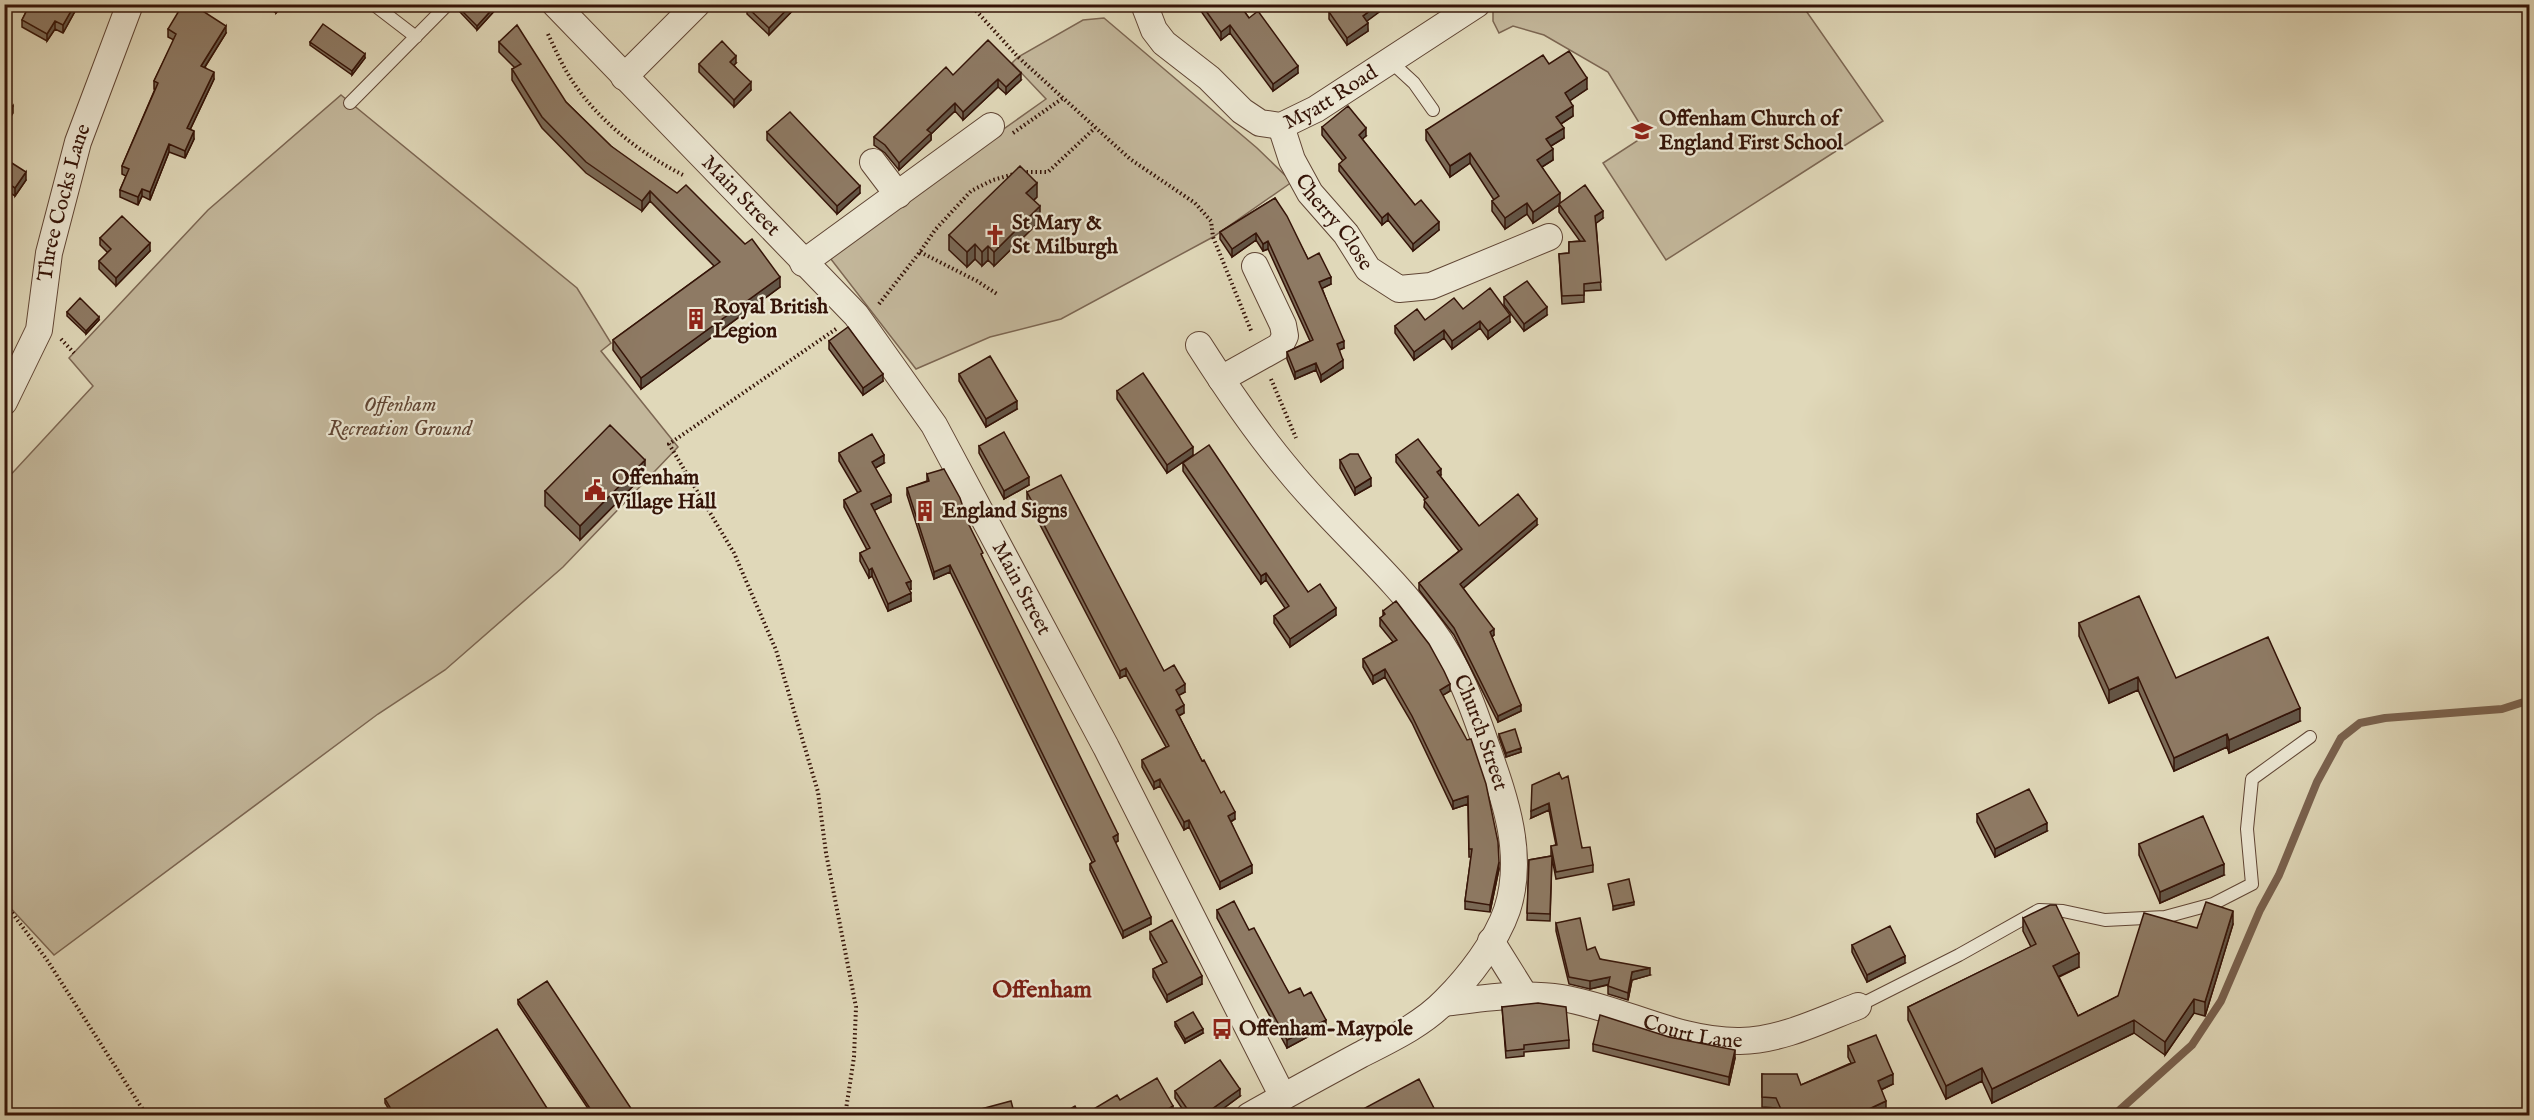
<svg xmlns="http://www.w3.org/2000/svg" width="2534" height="1120" font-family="'IM FELL English',serif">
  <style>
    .green { fill: #c3b79b; stroke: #7c6652; stroke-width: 1.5 }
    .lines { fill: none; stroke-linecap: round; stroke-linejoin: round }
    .stream { stroke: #79614e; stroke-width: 8 }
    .lane-casing { stroke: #604534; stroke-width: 14 }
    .street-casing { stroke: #604534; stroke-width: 28 }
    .path { stroke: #351408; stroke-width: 4; stroke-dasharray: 1.5 3; stroke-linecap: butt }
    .lane { stroke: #ebe6d2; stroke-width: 12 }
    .street { stroke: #ebe6d2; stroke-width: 26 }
    .wall { fill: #7a6956; stroke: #351408; stroke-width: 1.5 }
    .shaded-wall { fill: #635546; stroke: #351408; stroke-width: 1.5 }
    .building { fill: #8e7a64; stroke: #351408; stroke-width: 1.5 }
    .labels { text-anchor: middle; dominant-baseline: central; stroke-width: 4.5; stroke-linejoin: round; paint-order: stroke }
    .street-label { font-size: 21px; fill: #351408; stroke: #ebe6d2 }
    .poi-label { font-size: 21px; font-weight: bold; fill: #351408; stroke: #ebe6d2; text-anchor: start }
    .park-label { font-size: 21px; font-style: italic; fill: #604534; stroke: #ebe6d2 }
    .quarter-label { font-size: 24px; font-weight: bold; fill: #7a1f14; stroke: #ebe6d2 }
  </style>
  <rect width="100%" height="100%" fill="#e0d8b9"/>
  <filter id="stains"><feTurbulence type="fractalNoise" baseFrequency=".00333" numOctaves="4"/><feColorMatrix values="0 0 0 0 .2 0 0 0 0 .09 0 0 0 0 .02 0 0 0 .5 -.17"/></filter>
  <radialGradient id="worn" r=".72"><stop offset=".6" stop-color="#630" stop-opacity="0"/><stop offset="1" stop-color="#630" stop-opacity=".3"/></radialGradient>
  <path class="green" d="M1502,4L1802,5L1883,121L1666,260L1603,163L1637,141L1643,129L1608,72L1544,35L1513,26L1499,33L1493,21V10Z
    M1104,18L1257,148L1292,182L1213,237L1061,319L990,337L916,369L827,254L1046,99L1012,63L1018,57L1083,20Z
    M341,95L577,288L611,343L601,351L678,447L563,567L445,670L378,714L54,955L5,902L4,482L93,386L69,358L208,210Z"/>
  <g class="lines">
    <path class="stream" d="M2113,1116L2192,1045L2221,1001L2260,910L2279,875L2317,782L2341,738L2360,723L2385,718L2502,709L2530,700"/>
    <defs>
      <path id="lane" d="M373,4L416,37
        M1389,60L1414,83L1433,110
        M350,103L448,4
        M1858,1006L1959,955L2039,910L2063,911L2105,920L2165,917L2213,904L2252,884L2247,829L2252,779L2310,737"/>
      <g id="street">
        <path id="s1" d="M555,4L856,315L934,425L1106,747L1283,1097"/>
        <path id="s2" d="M1144,4L1154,30L1164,43L1209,78L1242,111L1260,123L1281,126L1316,109L1477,4"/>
        <path d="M624,77L697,4"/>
        <path id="s3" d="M1281,126L1292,160L1310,193L1346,234L1368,269L1399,289L1431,286L1549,237"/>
        <path d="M873,162L898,195"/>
        <path d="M803,263L991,126"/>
        <path id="s4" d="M1199,345C1227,389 1256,432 1290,472C1335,527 1390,572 1432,630C1458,665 1473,706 1487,748C1505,799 1525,855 1507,910C1496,942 1469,977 1445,1001C1422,1025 1389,1040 1360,1055C1323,1075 1286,1095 1249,1116"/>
        <path d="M1221,379L1280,346L1285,336L1283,325L1255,266"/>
        <path id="s5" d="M4,402L39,330L49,253L78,142L130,4"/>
        <path d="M1491,941L1524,994"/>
        <path id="s6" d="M1444,1003C1484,998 1522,992 1562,998C1622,1008 1678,1042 1740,1041C1782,1040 1819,1021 1858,1006"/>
      </g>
    </defs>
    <use href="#lane" class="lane-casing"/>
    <use href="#street" class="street-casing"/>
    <path class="path" d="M970,4L1018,57L1130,159L1195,203L1211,221L1213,237L1252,333
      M548,34C555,49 562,65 571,79C598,121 641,154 685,176
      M1013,133L1063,98
      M1022,172H1048L1095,128
      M920,252L977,281L997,294
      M879,304L920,252L935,230L971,191L993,180L1014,174
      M836,329L669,444L734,553L776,650L818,792L826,853L856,1007L854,1057L845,1116
      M61,339L74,353
      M1271,379L1296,438
      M4,902L47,960L147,1116"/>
    <use href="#lane" class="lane"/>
    <use href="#street" class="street"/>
  </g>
  <path class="wall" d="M30,4H79L63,33L55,29L47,41L22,27V20Z
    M264,4H283L276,13Z
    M498,4V7L477,30L459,11V8Z
    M750,4H799L769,35L747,14V7Z
    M1196,4H1239L1249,18L1298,73L1273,91L1230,33L1221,40Z
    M1339,4H1390L1366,21L1368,31L1347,45L1329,19V12Z
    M168,29L226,33L205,67L214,79L190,130L194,139L185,158L169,152L150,200L142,196L138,205L120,197V190L126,176L122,174V166L155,89H154V81L174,40L168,37Z
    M310,42L365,58L352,75L310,45Z
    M499,42L566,102L611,146L780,287L641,389L613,350V340L714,266L650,201L642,211L586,173L542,128L512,80V69L515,68L499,52Z
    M736,63L734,65L751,90L734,107L699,72V64Z
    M1549,64L1587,89L1570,100L1573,116L1561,124L1564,138L1551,146L1553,160L1542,167L1560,203L1603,218L1596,223L1601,290L1584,291V302L1562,304L1559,254L1569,253V242L1580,241L1559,212V205L1533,223L1527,214L1505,229L1492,211V201L1494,200L1470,163L1450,177L1426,140V130Z
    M953,75L1021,80L1006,94L998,87L963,120L955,111L931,134V140L899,170L885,153L874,145V137Z
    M1322,127L1366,136L1362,139L1415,205L1439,230L1413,251L1388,220L1382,225L1339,171V164L1343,161L1322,135Z
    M767,132L860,193L837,214L767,140Z
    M4,158L26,180L15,196L4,189Z
    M1037,197L1034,200L1040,221L994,266L988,260L982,266L975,259L967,267L949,250V235Z
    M1275,198L1308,259L1331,284L1322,288L1344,348L1339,350L1343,368L1321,382L1316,370L1295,379L1287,359V352L1310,341L1268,249L1263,251L1256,240L1232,257L1220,239V232Z
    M100,238L150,251L116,286L99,269V261L108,253L100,245Z
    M1504,297L1547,315L1524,331L1504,305Z
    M1463,309L1510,322L1488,339L1480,328L1452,349L1444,338L1414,360L1395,333V326L1425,320Z
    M67,312L99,320L86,334L67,316Z
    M829,341L883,381L863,395L829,349Z
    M959,374L1017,409L986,427L959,381Z
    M1117,391L1193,455L1167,473L1117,399Z
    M979,446L1029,485L1004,499L979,453Z
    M839,453L884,463L875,468L891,502L874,510L911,589H909L911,601L888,611L872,576L869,578L860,561V553L867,550L844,507V500L858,493L839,461Z
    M1396,455L1441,475L1440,476L1479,526L1537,525L1463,588L1494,635L1492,637L1521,711L1498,722L1454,635L1419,590V583L1459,551L1424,507L1425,499L1396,462Z
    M1340,460L1371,486L1355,495L1340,468Z
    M1183,463L1308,592L1336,615L1290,647L1274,623V616L1285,608L1266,580L1261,584L1183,471Z
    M645,474L580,540L545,506V491Z
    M927,474L969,525L983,559L1118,841L1115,843L1151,924L1123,938L1090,870V864L1092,862L950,572L934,579L907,495V488L927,481Z
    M1027,492L1164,671L1185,692L1179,695L1184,713L1179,716L1202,761L1235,819L1231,822L1252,873L1220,889L1189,827L1184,830L1160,786L1154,789L1142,767V760L1166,747L1126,675L1120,678L1027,500Z
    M1383,611L1450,691L1443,695L1499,869L1490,912L1465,909V901L1471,857H1469L1468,804L1453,809L1412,723L1385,677L1373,684L1363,667V659L1393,642L1380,626V618L1383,616Z
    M2079,623L2176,678L2300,721L2229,753L2227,747L2174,771L2138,690L2109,703L2079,636Z
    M1499,734L1521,752L1506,757L1499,737Z
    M1559,773L1582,848L1593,865V872L1556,879L1552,858L1550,921L1527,920L1529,860L1551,856V846L1556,845L1549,810L1531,818Z
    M1977,814L2047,831L1995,857L1977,822Z
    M2139,844L2224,875L2160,903L2139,855Z
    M1217,910L1249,930L1289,993L1304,996L1326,1027L1287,1048L1217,918Z
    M2023,918L2079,967L2059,977L2078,1016L2118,996L2197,928L2233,924L2205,1016L2194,1013L2165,1055L2134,1033L1992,1103L1982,1081L1946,1099L1908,1020V1007L2031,947L2023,931Z
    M1556,923L1587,950L1600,959L1650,975L1632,980L1628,1000L1608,994V985L1590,989L1569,984L1556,931Z
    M1150,932L1202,984L1167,1002L1153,977V969L1163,964L1150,939Z
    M1852,945L1905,963L1867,982L1852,952Z
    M518,1000L636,1116H593L518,1004Z
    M1502,1007L1569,1040V1048L1524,1052V1056L1506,1058Z
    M1175,1022L1203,1033L1185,1043L1175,1026Z
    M1669,1037L1735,1058L1729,1085L1593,1051V1044Z
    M1848,1046L1893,1084L1881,1090L1886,1111L1877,1116H1779L1776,1108L1762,1107V1074L1801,1085L1851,1063L1848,1057Z
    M1175,1091L1240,1096L1213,1116H1187L1175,1098Z
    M385,1099L552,1116H393L385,1103Z"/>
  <path class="shaded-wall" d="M75,4H79L63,33V25Z
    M276,4H283L276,13Z
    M497,4H498V7L477,30V26Z
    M792,4H799L769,35V28Z
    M1379,4H1390L1363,24V16Z
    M55,21V29L47,41V34Z
    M1368,23V31L1347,45V38Z
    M1230,25V33L1221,40V32Z
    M226,26V33L201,73V66Z
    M365,54V58L352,75V71Z
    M736,56V63L730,69V62Z
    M1298,66V73L1273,91V84Z
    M214,72V79L187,136V128Z
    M1021,73V80L1006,94V87Z
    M1587,78V89L1565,104V93Z
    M998,79V87L963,120V112Z
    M751,82V90L734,107V100Z
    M955,103V111L931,134V140L899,170V163L927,130Z
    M13,106V113L4,128V121Z
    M1573,106V116L1556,127V117Z
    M1366,128V136L1359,142V135Z
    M1564,128V138L1546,149V139Z
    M194,131V139L185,158V151Z
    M169,144V152L150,200V192Z
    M1553,149V160L1537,170V160Z
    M1470,153V163L1450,177V166Z
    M26,172V180L15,196V188Z
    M1037,183V197L1026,207V193Z
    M860,186V193L837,214V206Z
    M142,189V196L138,205V197Z
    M650,191V201L642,211V201Z
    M1560,193V204L1533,223V212Z
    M1527,203V214L1505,229V218Z
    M1040,206V221L994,266V252Z
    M1603,211V218L1595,224V216Z
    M1388,213V220L1382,225V218Z
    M1439,222V230L1413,251V244Z
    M1256,233V240L1232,257V249Z
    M1268,241V249L1263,251V244Z
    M150,243V251L116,286V278Z
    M975,244V259L967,267V252Z
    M988,246V260L982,266V252Z
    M780,277V287L641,389V378Z
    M1331,277V284L1319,290V282Z
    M1547,307V315L1524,331V324Z
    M1510,315V322L1488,339V331Z
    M99,317V320L86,334V331Z
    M1480,321V328L1452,349V341Z
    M1444,330V338L1414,360V352Z
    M1344,341V348L1337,351V344Z
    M1343,360V368L1321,382V375Z
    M1316,363V370L1295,379V372Z
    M883,374V381L863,395V388Z
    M1017,401V409L986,427V419Z
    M1193,447V455L1167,473V465Z
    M884,455V463L872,470V462Z
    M645,460V474L580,540V526Z
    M1441,469V475L1437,479V472Z
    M1029,477V485L1004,499V491Z
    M1371,478V486L1355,495V488Z
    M891,495V502L871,512V504Z
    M1537,519V525L1460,591V584Z
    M950,565V572L934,579V572Z
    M872,568V576L869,578V570Z
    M1266,573V580L1261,584V576Z
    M911,581V589L906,591V583Z
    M911,593V601L888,611V604Z
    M1336,608V615L1290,647V639Z
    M1494,629V635L1490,638V632Z
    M1126,668V675L1120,678V671Z
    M1385,669V677L1373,684V676Z
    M2138,677V690L2109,703V690Z
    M1185,684V692L1176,697V690Z
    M1450,684V691L1440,697V690Z
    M1184,705V713L1176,717V710Z
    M1521,705V711L1498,722V716Z
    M2300,708V721L2229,753V740Z
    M2227,734V747L2174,771V758Z
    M1521,748V752L1506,757V753Z
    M1160,779V786L1154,789V782Z
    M1468,796V804L1453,809V801Z
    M1549,803V810L1531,818V811Z
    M1235,812V819L1228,823V816Z
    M1189,820V827L1184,830V822Z
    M2047,823V831L1995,857V849Z
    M1118,834V841L1113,844V837Z
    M1499,862V869L1490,912V905Z
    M2224,864V875L2160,903V892Z
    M1252,865V873L1220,889V882Z
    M1634,902V905L1613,910V906Z
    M2233,911V924L2205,1016V1002Z
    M1151,917V924L1123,938V931Z
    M2079,953V967L2053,979V966Z
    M1905,956V963L1867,982V975Z
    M1650,968V975L1632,980L1628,1000V993L1632,972Z
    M1202,976V984L1167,1002V995Z
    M1610,977V984L1590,989V981Z
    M2194,999V1013L2165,1055V1042Z
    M1326,1020V1027L1287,1048V1040Z
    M2134,1020V1033L1992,1103V1089Z
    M1203,1029V1033L1185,1043V1039Z
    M1735,1050V1058L1729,1085V1077Z
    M1982,1068V1081L1946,1099V1086Z
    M1893,1074V1084L1878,1091V1081Z
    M1240,1089V1096L1213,1116H1202Z
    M1886,1101V1111L1877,1116H1854Z
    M1173,1106V1113L1170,1116H1157Z"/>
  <path class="building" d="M30,4H75L63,25L55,21L47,34L22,20Z
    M183,4H192L226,26L201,66L214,72L187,128L194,131L185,151L169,144L150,192L142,189L138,197L120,190L129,169L122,166L158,83L154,81L176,34L168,29Z
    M462,4H497L477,26L459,8Z
    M750,4H792L769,28L747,7Z
    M1201,4H1239L1249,18L1258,11L1298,66L1273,84L1230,25L1221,32Z
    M1339,4H1379L1363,16L1368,23L1347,38L1329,12Z
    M323,24L365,54L352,71L310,42Z
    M517,25L566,102L611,146L677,193L686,185L745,244L752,239L780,277L641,378L613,340L720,262L650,191L642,201L586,162L542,117L512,69L521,64L499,42Z
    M988,40L1021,73L1006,87L998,79L963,112L955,103L927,130L931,133L899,163L885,145L874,137L946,67L953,75Z
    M722,41L736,56L730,62L751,82L734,100L699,64Z
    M1569,51L1587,78L1565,93L1573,106L1556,117L1564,128L1546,139L1553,149L1537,160L1560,193L1533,212L1527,203L1505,218L1492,201L1499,196L1470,153L1450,166L1426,130L1543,55L1549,64Z
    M4,101L13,106L4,121Z
    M1348,106L1366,128L1359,135L1415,205L1421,200L1439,222L1413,244L1388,213L1382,218L1339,164L1346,158L1322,127Z
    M790,112L860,186L837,206L767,132Z
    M4,158L26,172L15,188L4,181Z
    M1020,166L1037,183L1026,193L1040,206L994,252L988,246L982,252L975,244L967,252L949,235Z
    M1585,185L1603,211L1595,216L1601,282L1584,284V295L1562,296L1559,254L1569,253V242L1585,241L1559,204Z
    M1275,198L1287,216L1308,259L1319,253L1331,277L1319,282L1344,341L1337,344L1343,360L1321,375L1316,363L1295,372L1287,352L1313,340L1268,241L1263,244L1256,233L1232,249L1220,232Z
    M122,216L150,243L116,278L99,261L111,249L100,238Z
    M1527,281L1547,307L1524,324L1504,297Z
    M1490,288L1510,315L1488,331L1480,321L1452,341L1444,330L1414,352L1395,326L1417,309L1425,320L1454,298L1463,309Z
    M80,298L99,317L86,331L67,312Z
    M848,327L883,374L863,388L829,341Z
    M990,356L1017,401L986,419L959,374Z
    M1143,373L1193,447L1167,465L1117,391Z
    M610,425L645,460L580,526L545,491Z
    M1004,432L1029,477L1004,491L979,446Z
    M872,434L884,455L872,462L891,495L871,504L911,581L906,583L911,593L888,604L872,568L869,570L860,553L870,548L844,500L861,491L839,453Z
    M1418,439L1441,469L1437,472L1479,526L1518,494L1537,519L1460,584L1494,629L1490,632L1521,705L1498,716L1454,628L1419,583L1462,549L1424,500L1428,497L1396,455Z
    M1209,445L1308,592L1320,584L1336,608L1290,639L1274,616L1289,606L1266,573L1261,576L1183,463Z
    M1350,454H1358L1371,478L1355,488L1340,460Z
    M944,469L960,498L969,525L983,553L981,554L1118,834L1113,837L1151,917L1123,931L1090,864L1095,861L950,565L934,572L907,488L929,481L927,474Z
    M1061,475L1164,671L1174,665L1185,684L1176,690L1184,705L1176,710L1202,761L1204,760L1221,793L1224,791L1235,812L1228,816L1252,865L1220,882L1189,820L1184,822L1160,779L1154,782L1142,760L1169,746L1126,668L1120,671L1027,492Z
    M2139,596L2176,678L2268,637L2300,708L2229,740L2227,734L2174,758L2138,677L2109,690L2079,623Z
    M1396,601L1429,644L1444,671L1450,684L1440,690L1467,740L1471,739L1486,784L1498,842L1499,862L1490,905L1465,901L1472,849H1469L1468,796L1453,801L1412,716L1385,669L1373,676L1363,659L1397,640L1380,618L1385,614L1383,611Z
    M1515,729L1521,748L1506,753L1499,734Z
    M1559,773L1562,779L1568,776L1582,848L1590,847L1593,865L1556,872L1551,846L1557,845L1549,803L1531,811L1532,785Z
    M2029,789L2047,823L1995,849L1977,814Z
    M2203,816L2224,864L2160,892L2139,844Z
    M1552,856L1550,914L1527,913L1529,860Z
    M1629,879L1634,902L1613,906L1608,884Z
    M1234,901L1249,930L1254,928L1289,993L1300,988L1304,996L1311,992L1326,1020L1287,1040L1217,910Z
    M2206,902L2233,911L2205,1002L2194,999L2165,1042L2134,1020L1992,1089L1982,1068L1946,1086L1908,1007L2036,944L2023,918L2050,905H2056L2079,953L2053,966L2078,1016L2118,996L2144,913L2197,928Z
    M1580,918L1587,950L1595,947L1600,959L1650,968L1632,972L1628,993L1608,986L1610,977L1590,981L1569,977L1556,923Z
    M1172,920L1202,976L1167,995L1153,969L1167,962L1150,932Z
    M1890,926L1905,956L1867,975L1852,945Z
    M547,981L636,1116H595L518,1000Z
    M1538,1003L1566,1007L1569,1040L1524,1045V1049L1506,1051L1502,1007Z
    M1193,1012L1203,1029L1185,1039L1175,1022Z
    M1600,1015L1669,1037L1735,1050L1729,1077L1593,1044Z
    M497,1029L552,1116H395L385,1099Z
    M1876,1035L1893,1074L1878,1081L1886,1101L1854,1116H1784L1776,1098L1762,1097V1074H1797L1801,1085L1855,1062L1848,1046Z
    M1220,1060L1240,1089L1202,1116H1192L1175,1091Z
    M1157,1078L1173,1106L1157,1116H1082L1117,1095L1120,1100Z
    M1419,1079L1436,1112L1430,1116H1369L1365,1108Z
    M1011,1101L1015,1116H967L966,1113Z
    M1075,1106L1080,1116H1058Z"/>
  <defs>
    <symbol id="school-bare" viewBox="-9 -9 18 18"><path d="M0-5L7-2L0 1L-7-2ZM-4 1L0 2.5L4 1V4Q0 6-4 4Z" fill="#8f2418" stroke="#ebe6d2" stroke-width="2.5" paint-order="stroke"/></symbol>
    <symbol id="church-bare" viewBox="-9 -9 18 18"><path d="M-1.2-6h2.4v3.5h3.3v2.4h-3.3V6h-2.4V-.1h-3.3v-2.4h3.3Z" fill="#8f2418" stroke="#ebe6d2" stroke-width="2.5" paint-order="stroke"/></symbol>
    <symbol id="building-bare" viewBox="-9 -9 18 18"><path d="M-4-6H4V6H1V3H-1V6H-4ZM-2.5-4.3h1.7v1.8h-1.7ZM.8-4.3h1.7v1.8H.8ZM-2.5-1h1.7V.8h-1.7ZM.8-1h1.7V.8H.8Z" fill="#8f2418" stroke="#ebe6d2" stroke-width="2.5" paint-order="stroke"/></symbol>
    <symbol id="civic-bare" viewBox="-9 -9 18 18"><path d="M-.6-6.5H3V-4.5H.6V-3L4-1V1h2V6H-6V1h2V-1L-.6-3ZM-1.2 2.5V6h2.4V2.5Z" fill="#8f2418" stroke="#ebe6d2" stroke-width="2.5" paint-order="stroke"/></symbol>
    <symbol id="bus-bare" viewBox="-9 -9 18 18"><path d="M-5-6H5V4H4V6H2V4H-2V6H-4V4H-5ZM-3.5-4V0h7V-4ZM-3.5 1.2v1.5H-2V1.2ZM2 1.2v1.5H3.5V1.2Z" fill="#8f2418" stroke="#ebe6d2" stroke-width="2.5" paint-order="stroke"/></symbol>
  </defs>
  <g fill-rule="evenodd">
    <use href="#school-bare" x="1627" y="116" width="30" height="30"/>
    <use href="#church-bare" x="980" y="220" width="30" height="30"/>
    <use href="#building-bare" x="681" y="304" width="30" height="30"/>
    <use href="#civic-bare" x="580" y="475" width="30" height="30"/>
    <use href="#building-bare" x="910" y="496" width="30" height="30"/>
    <use href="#bus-bare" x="1207" y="1014" width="30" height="30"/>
  </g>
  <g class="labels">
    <g class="street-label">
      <text stroke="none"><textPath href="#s2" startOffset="248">Myatt Road</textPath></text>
      <text stroke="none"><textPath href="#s1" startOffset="267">Main Street</textPath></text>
      <text stroke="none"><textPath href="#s5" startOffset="210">Three Cocks Lane</textPath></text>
      <text stroke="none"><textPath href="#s3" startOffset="111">Cherry Close</textPath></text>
      <text stroke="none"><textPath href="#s1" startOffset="753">Main Street</textPath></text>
      <text stroke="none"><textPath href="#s4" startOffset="483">Church Street</textPath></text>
      <text stroke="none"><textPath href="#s6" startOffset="254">Court Lane</textPath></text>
    </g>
    <g class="poi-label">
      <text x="1659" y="119">Offenham Church of<tspan x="1659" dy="24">England First School</tspan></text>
      <text x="1012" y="223">St Mary &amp;<tspan x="1012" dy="24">St Milburgh</tspan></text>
      <text x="713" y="307">Royal British<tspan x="713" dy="24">Legion</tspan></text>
      <text x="612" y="478">Offenham<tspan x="612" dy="24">Village Hall</tspan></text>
      <text x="942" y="511">England Signs</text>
      <text x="1239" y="1029">Offenham-Maypole</text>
    </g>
    <g class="park-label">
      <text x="400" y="405">Offenham<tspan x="400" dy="24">Recreation Ground</tspan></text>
    </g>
    <g class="quarter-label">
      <text x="1042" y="990">Offenham</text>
    </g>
  </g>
  <rect width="2534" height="1120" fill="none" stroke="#e0d8b9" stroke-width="24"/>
  <rect x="6" y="6" width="2522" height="1108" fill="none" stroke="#351408" stroke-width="3"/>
  <rect x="12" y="12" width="2510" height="1096" fill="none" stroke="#351408" stroke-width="1.5"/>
  <rect width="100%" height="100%" filter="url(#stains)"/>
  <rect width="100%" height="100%" fill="url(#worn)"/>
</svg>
